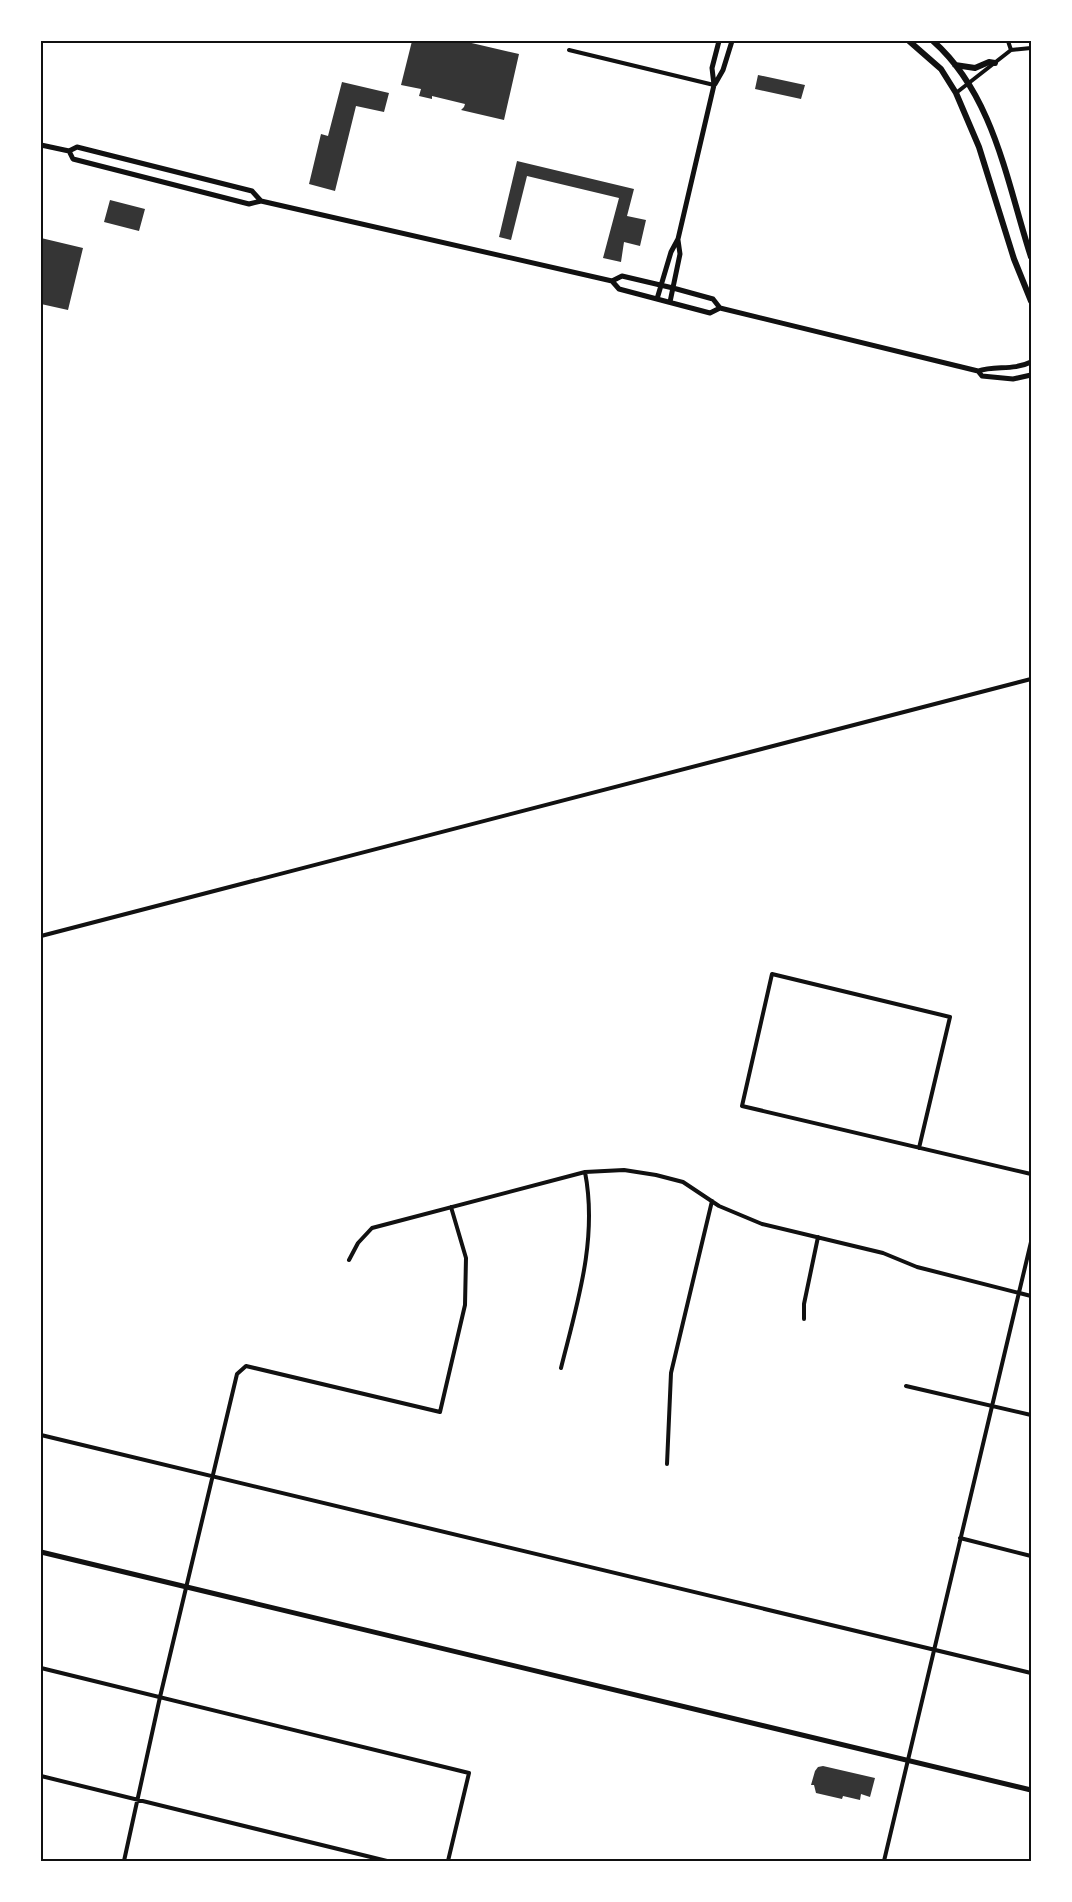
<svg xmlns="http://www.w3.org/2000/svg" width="1072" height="1902" font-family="Jost,sans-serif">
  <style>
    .building { fill: #353535 }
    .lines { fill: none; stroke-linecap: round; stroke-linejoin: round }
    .minor { stroke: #111; stroke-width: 4 }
    .tertiary { stroke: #111; stroke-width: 5 }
    .primary { stroke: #111; stroke-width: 6 }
    .neatline { fill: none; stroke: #111; stroke-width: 2 }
  </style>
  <rect width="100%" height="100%" fill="#fff"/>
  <path class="building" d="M412,41H463L519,54L504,120L461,110L464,107L465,104L432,96V99L419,96L421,89L401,85Z
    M758,75L805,85L801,99L755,89Z
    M342,82L389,93L384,112L356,106L335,191L309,184L321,134L328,136Z
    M517,161L634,189L627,216L646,220L640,246L624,242L621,262L603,258L619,198L527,176L511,240L499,237Z
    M110,200L145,209L139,231L104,222Z
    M41,238L83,248L68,310L41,304Z
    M823,1766L875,1778L870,1797L861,1794L860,1800L843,1796L842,1799L816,1793L814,1785H811L815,1771L818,1767Z"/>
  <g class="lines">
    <path class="minor" d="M1008,41L1011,50
      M569,50L714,85
      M1011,50L1031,48
      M956,93L1011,50
      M41,936L1031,679
      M919,1148L950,1017L772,974L742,1106L1031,1174
      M349,1260L358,1243L372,1228L585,1172L624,1170L656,1175L683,1182L719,1206L762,1224L883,1253L917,1267L1031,1296
      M804,1319V1304L818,1237
      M561,1368C577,1304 598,1239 585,1172
      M906,1386L1031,1415
      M41,1435L1031,1673
      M667,1464L671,1373L712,1201
      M960,1538L1031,1556
      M41,1668L469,1773L448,1861
      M41,1776L387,1861
      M124,1861L160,1697L237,1374L246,1366L440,1412L465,1305L466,1258L451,1207
      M884,1861L1031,1242"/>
    <path class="tertiary" d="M715,84L723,70L732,41
      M41,145L69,151L77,147L252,191L261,201
      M69,151L73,159L249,204L261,201L612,281L619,289L710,313L720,308
      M612,281L622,276L673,288L713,299L720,308L978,371L982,376L1013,379L1031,375
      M657,299L671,252L678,239L714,85L712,68L719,41
      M670,302L680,254L678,240
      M978,371C995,365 1013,371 1031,362
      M41,1552L1031,1790"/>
    <path class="primary" d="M909,41L941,69L956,93L979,147L1014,259L1031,301
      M933,41C994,95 1007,183 1031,257
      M955,65L975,68L989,62L995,63"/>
  </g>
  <rect width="1072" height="1902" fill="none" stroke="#ffffff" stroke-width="85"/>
  <rect x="42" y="42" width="988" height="1818" class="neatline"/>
</svg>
